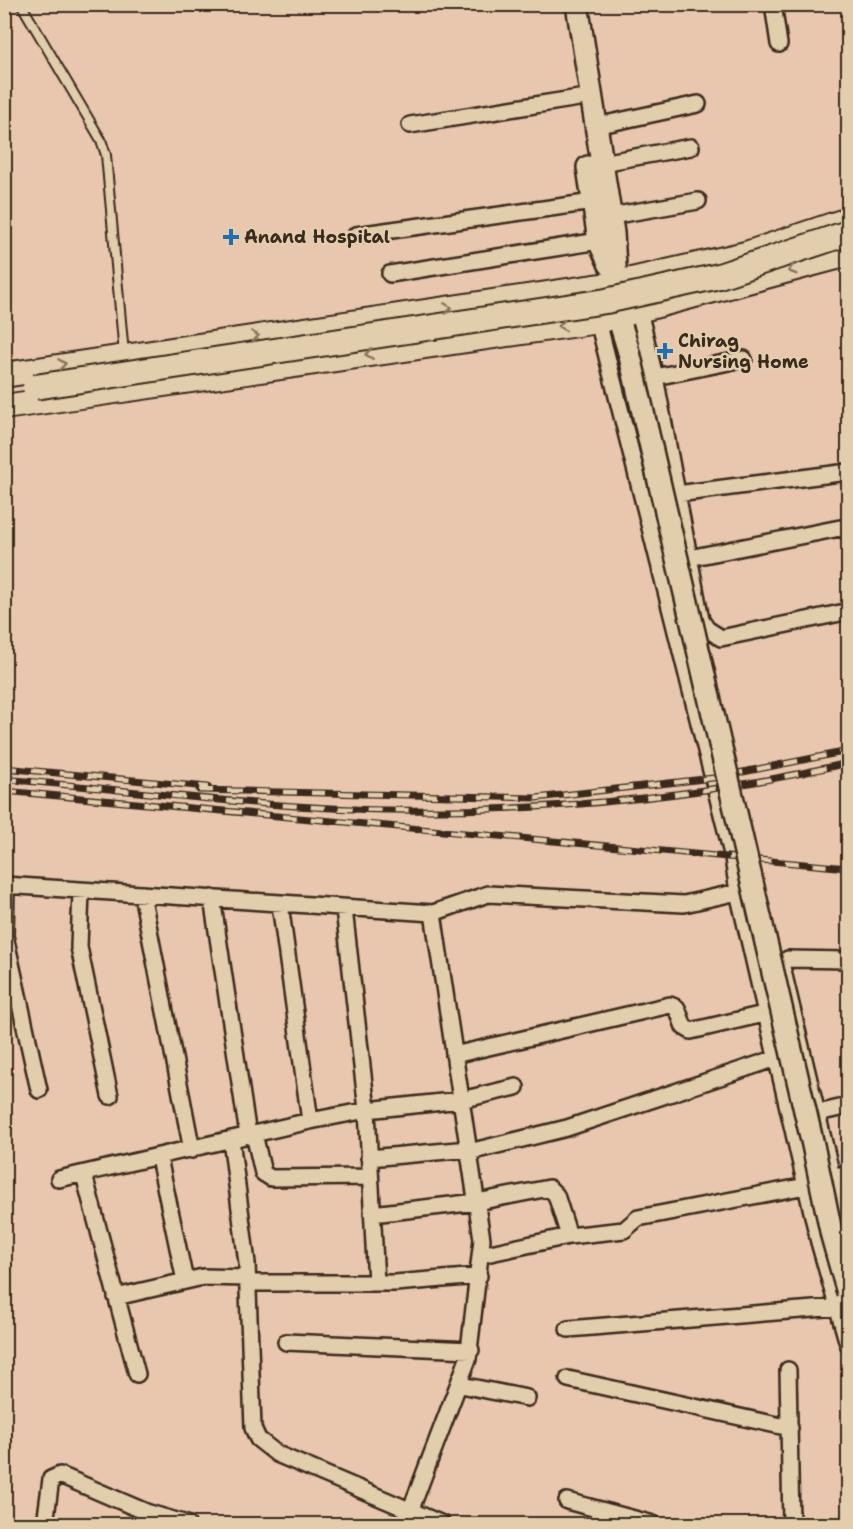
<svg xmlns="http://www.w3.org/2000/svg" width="853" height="1529" font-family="'Shantell Sans',sans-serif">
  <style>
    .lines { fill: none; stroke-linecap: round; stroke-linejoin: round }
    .service-casing { stroke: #3b2a1e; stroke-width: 12 }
    .minor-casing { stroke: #3b2a1e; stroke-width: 20 }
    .secondary-casing { stroke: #3b2a1e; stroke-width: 26 }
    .primary-casing { stroke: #3b2a1e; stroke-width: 28 }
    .service { stroke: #e2cdac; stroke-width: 8 }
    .minor { stroke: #e2cdac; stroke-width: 15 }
    .secondary { stroke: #e2cdac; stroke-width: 21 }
    .primary { stroke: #e2cdac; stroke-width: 24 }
    .rail-casing { stroke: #3b2a1e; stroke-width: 7 }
    .rail { stroke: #e2cdac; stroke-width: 4.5; stroke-dasharray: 14; stroke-linecap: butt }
    .secondary-bridge-casing { stroke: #3b2a1e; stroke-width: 26; stroke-linecap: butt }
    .primary-bridge-casing { stroke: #3b2a1e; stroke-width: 28; stroke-linecap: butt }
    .secondary-bridge { stroke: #e2cdac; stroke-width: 21 }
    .primary-bridge { stroke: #e2cdac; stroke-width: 24 }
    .oneway { stroke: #86735e }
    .poi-dot { fill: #1f6fb2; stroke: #e2cdac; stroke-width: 2 }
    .labels { text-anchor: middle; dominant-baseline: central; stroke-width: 5; stroke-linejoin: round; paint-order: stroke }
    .poi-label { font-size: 18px; font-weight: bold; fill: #3b2a1e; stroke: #e2cdac; text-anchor: start }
  </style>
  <rect width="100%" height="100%" fill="#e8c7ae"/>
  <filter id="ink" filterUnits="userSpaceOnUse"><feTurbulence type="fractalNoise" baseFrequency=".0167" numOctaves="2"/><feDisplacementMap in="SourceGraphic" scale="12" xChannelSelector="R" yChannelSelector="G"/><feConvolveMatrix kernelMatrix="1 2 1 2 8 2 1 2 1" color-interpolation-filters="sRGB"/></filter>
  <g filter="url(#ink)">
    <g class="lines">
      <defs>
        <path id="service" d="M21,4L101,140L106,155L124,354"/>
        <path id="minor" d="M773,4L779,44
          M410,125L579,98
          M596,126L698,104
          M602,163L691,147
          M611,216L698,201
          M356,235L593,202
          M390,274L599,241
          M639,311L655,377L701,620L707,629L721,638L845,612
          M598,321L733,858L738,892L819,1242L848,1344
          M655,377L744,359
          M677,494L848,472
          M689,558L840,528L848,532
          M4,885L433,913L488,894L684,904L738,892
          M6,885L5,936L39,1090
          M81,891L79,947L110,1096
          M142,894L192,1150
          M212,898L248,1135
          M280,904L310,1121
          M344,909L367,1110L376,1283
          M848,960L788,959L783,962L782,967L848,1243
          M454,1055L670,1005L677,1008L684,1027L691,1031L768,1013
          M818,1113L848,1106
          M254,1134L263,1173L271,1178L370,1177
          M231,1139L247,1263L253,1428L258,1439L277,1454L442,1524
          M469,1152L567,1128L777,1058
          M159,1158L185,1281
          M369,1158L469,1149
          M84,1175L137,1374
          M833,1177L848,1173
          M59,1179L310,1121L367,1110L461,1100L516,1087
          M372,1214L477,1202L549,1188L556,1195L569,1236
          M481,1255L569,1236L624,1230L638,1218L806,1186
          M248,1283H395L479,1276
          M116,1297L203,1277L247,1278
          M568,1329L838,1307
          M286,1342L471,1350
          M788,1370L791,1524
          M568,1379L790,1428
          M461,1385L527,1398
          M567,1501L653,1524
          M411,1509L468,1359L482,1239L433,913
          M45,1524L51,1479L60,1475L146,1512L187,1524"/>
        <path id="secondary" d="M577,4L613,233L618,316L629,352
          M588,167L599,241L610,265"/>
        <path id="primary" d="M4,375L614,284L746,254L848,220
          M4,407L598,321L848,254"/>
      </defs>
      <use href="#service" class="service-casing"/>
      <use href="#minor" class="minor-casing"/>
      <use href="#secondary" class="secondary-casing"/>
      <use href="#primary" class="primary-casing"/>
      <use href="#service" class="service"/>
      <use href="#minor" class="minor"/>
      <use href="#secondary" class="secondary"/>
      <use href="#primary" class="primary"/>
      <defs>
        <path id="rail" d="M4,768L208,787
          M4,779C132,790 261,808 389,810C543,812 698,798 848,763
          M199,790L536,798L713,778L848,751
          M4,791L848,868"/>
      </defs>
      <use href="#rail" class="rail-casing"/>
      <use href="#rail" class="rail"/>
      <defs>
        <path id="secondary-bridge" d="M629,352L813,1145L832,1236L848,1293"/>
        <path id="primary-bridge" d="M35,387L606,301L719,276L848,233"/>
      </defs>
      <use href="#secondary-bridge" class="secondary-bridge-casing"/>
      <use href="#primary-bridge" class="primary-bridge-casing"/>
      <use href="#secondary-bridge" class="secondary-bridge"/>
      <use href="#primary-bridge" class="primary-bridge"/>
    </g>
    <defs><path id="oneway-chevron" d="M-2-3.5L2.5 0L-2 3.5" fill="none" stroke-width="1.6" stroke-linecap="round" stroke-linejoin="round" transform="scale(1.5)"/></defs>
    <g class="oneway">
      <use href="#oneway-chevron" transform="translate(792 270) rotate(164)"/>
      <use href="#oneway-chevron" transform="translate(448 308) rotate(-8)"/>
      <use href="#oneway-chevron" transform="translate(562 326) rotate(172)"/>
      <use href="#oneway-chevron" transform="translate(255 336) rotate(-8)"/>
      <use href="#oneway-chevron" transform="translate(369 354) rotate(172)"/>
      <use href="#oneway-chevron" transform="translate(62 364) rotate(-8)"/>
    </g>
  </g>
  <g class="poi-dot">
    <path d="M228 228h6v6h6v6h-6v6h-6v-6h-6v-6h6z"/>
    <path d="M662 342h6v6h6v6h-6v6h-6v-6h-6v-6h6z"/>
  </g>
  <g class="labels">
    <g class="poi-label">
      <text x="244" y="237">Anand Hospital</text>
      <text x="678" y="341">Chirag<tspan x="678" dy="21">Nursing Home</tspan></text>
    </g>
  </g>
  <rect width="853" height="1529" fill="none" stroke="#e2cdac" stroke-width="24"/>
  <rect x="12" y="12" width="829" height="1505" fill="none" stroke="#3b2a1e" stroke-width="2" filter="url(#ink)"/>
</svg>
